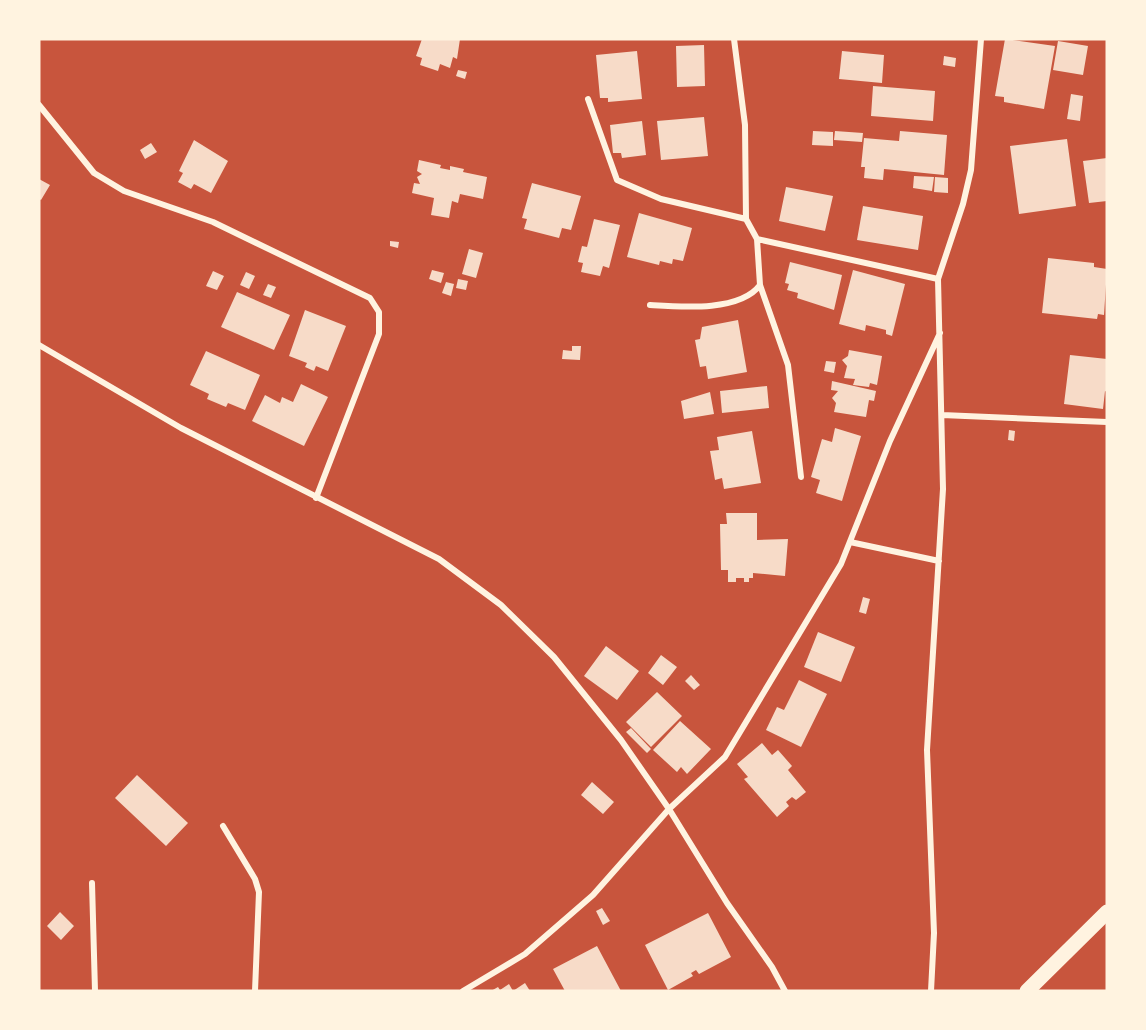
<svg xmlns="http://www.w3.org/2000/svg" width="1146" height="1030" font-family="Lato,sans-serif">
  <style>
    .building { fill: #f7dbc8 }
    .lines { fill: none; stroke-linecap: round; stroke-linejoin: round }
    .minor { stroke: #fff3e0; stroke-width: 6 }
    .primary { stroke: #fff3e0; stroke-width: 15 }
  </style>
  <rect width="100%" height="100%" fill="#c8553d"/>
  <path class="building" d="M422,39H460L457,59L453,57L450,68L440,64L438,71L420,65L422,58L416,56Z
    M1005,39L1055,46L1044,109L1004,102V97L995,96Z
    M1058,41L1088,46L1083,75L1053,70Z
    M704,45L705,86L677,87L676,46Z
    M637,51L642,99L608,102V98H600L596,55Z
    M842,51L884,55L882,83L839,79Z
    M944,56L956,58L955,67L943,65Z
    M458,70L467,72L465,79L456,76Z
    M873,86L935,91L933,121L871,116Z
    M1071,94L1083,96L1080,121L1067,119Z
    M704,117L708,156L661,160L657,121Z
    M642,121L646,155L622,158L621,153H613L610,125Z
    M813,131L833,132V146L812,145Z
    M835,131L863,133L862,142L834,140Z
    M900,131L947,135L944,175L884,169L883,180L864,178L865,167H861L864,138L899,141Z
    M1067,139L1076,206L1019,214L1010,146Z
    M194,140L228,161L211,193L194,184L191,189L178,182L183,173L179,171Z
    M151,143L157,152L145,159L140,150Z
    M1107,158V201L1089,203L1083,161Z
    M419,160L441,165L440,168L450,170V166L464,169L463,172L487,177L483,199L460,194L458,203L452,201L449,218L431,215L434,198L412,193L414,183L420,184L417,177L422,174L417,171Z
    M914,176L934,177L932,191L913,188Z
    M935,177L948,178V193L934,192Z
    M39,179L50,185L41,200L39,199Z
    M532,183L581,196L571,230L562,228L559,238L524,229L527,219L522,218Z
    M786,187L833,196L825,231L779,221Z
    M863,206L923,216L918,250L857,240Z
    M639,213L692,228L683,261L673,259L672,264L660,261L659,265L627,257Z
    M594,219L620,225L609,268L603,266L600,276L581,272L583,263L578,262L582,246L587,247Z
    M390,241L399,242L398,248L390,246Z
    M469,249L483,253L476,278L462,274Z
    M1048,258L1094,263V267L1107,269L1104,315L1098,314L1097,319L1042,313Z
    M790,262L842,275L834,310L797,298L798,293L787,290L789,284L785,283Z
    M432,270L444,273L441,283L429,279Z
    M853,270L905,284L892,336L886,334V330L866,325L865,331L839,324Z
    M213,271L224,276L217,290L206,286Z
    M246,272L255,276L249,289L240,285Z
    M458,279L468,281L466,290L456,288Z
    M446,282L454,284L451,296L442,293Z
    M268,284L276,287L271,298L263,295Z
    M237,292L290,315L274,350L221,327Z
    M305,310L346,326L328,371L316,366L314,371L305,367L307,363L289,356Z
    M738,320L747,372L708,379L706,366L700,367L695,340L700,339L702,327Z
    M572,346H581L580,360L562,359L563,350L572,351Z
    M849,350L882,356L877,385L870,383L869,387L853,385L855,379L844,378L847,366L842,360L848,356Z
    M206,351L260,375L245,410L228,403L226,407L207,399L209,394L190,385Z
    M1070,355L1107,359V392L1105,391L1103,409L1064,404Z
    M826,361L836,362L834,373L824,371Z
    M832,381L876,391L874,401L869,400L866,417L834,412L836,403L832,398L838,391L831,390Z
    M301,384L328,397L304,446L252,421L265,395L280,403L282,397L293,402Z
    M767,386L769,408L722,413L720,391Z
    M710,392L714,414L684,419L681,401Z
    M835,428L861,436L842,501L816,493L820,480L811,477L822,439L832,442Z
    M1009,430L1015,431L1014,441L1008,440Z
    M752,431L761,483L724,489L722,478L715,480L710,451L719,450L717,437Z
    M726,513H757V540L788,539L785,576L753,573V578H749V582H744V578H736V582H728V570H721L720,524H727Z
    M863,597L870,599L866,614L859,612Z
    M818,632L855,647L841,682L804,667Z
    M606,646L639,671L617,700L584,676Z
    M661,655L677,667L663,685L648,673Z
    M691,675L700,685L694,690L685,681Z
    M799,680L827,694L801,747L766,730L777,707L784,710Z
    M657,692L682,716L651,747L626,722Z
    M680,721L711,749L687,774L681,767L677,772L653,750Z
    M631,728L651,749L647,753L626,732Z
    M762,743L772,755L778,750L792,766L788,770L806,792L796,800L792,797L786,802L789,806L777,817L744,779L748,777L737,764Z
    M137,775L188,823L166,846L115,798Z
    M592,782L614,802L603,814L581,795Z
    M602,908L610,921L603,925L596,911Z
    M60,912L74,926L61,940L47,926Z
    M708,913L731,957L699,974L696,970L691,973L693,976L668,990L645,945Z
    M597,946L621,991H565L553,969Z
    M525,983L530,991H513Z
    M509,984L513,991H491L498,987L500,990Z"/>
  <g class="lines">
    <path class="minor" d="M734,39L745,125L746,219
      M588,99L617,180L661,199L746,219L757,239L938,279
      M39,105L94,173L124,191L213,222L370,298L379,312V334L316,498
      M760,285L788,365L801,477
      M650,305C681,307 740,312 760,285L757,239
      M39,345L181,428L439,559L501,605L554,657L621,740L669,809L727,903L772,967L785,991
      M942,415L1107,422
      M850,542L939,561
      M223,826L255,879L259,892L255,991
      M92,883L95,991
      M463,991L525,954L593,895L669,809L725,757L841,564L890,441L940,333
      M931,991L934,933L927,750L943,489L938,279L963,204L971,170L981,39"/>
    <path class="primary" d="M1027,991L1107,912"/>
  </g>
  <rect width="1146" height="1030" fill="none" stroke="#fff3e0" stroke-width="81"/>
</svg>
